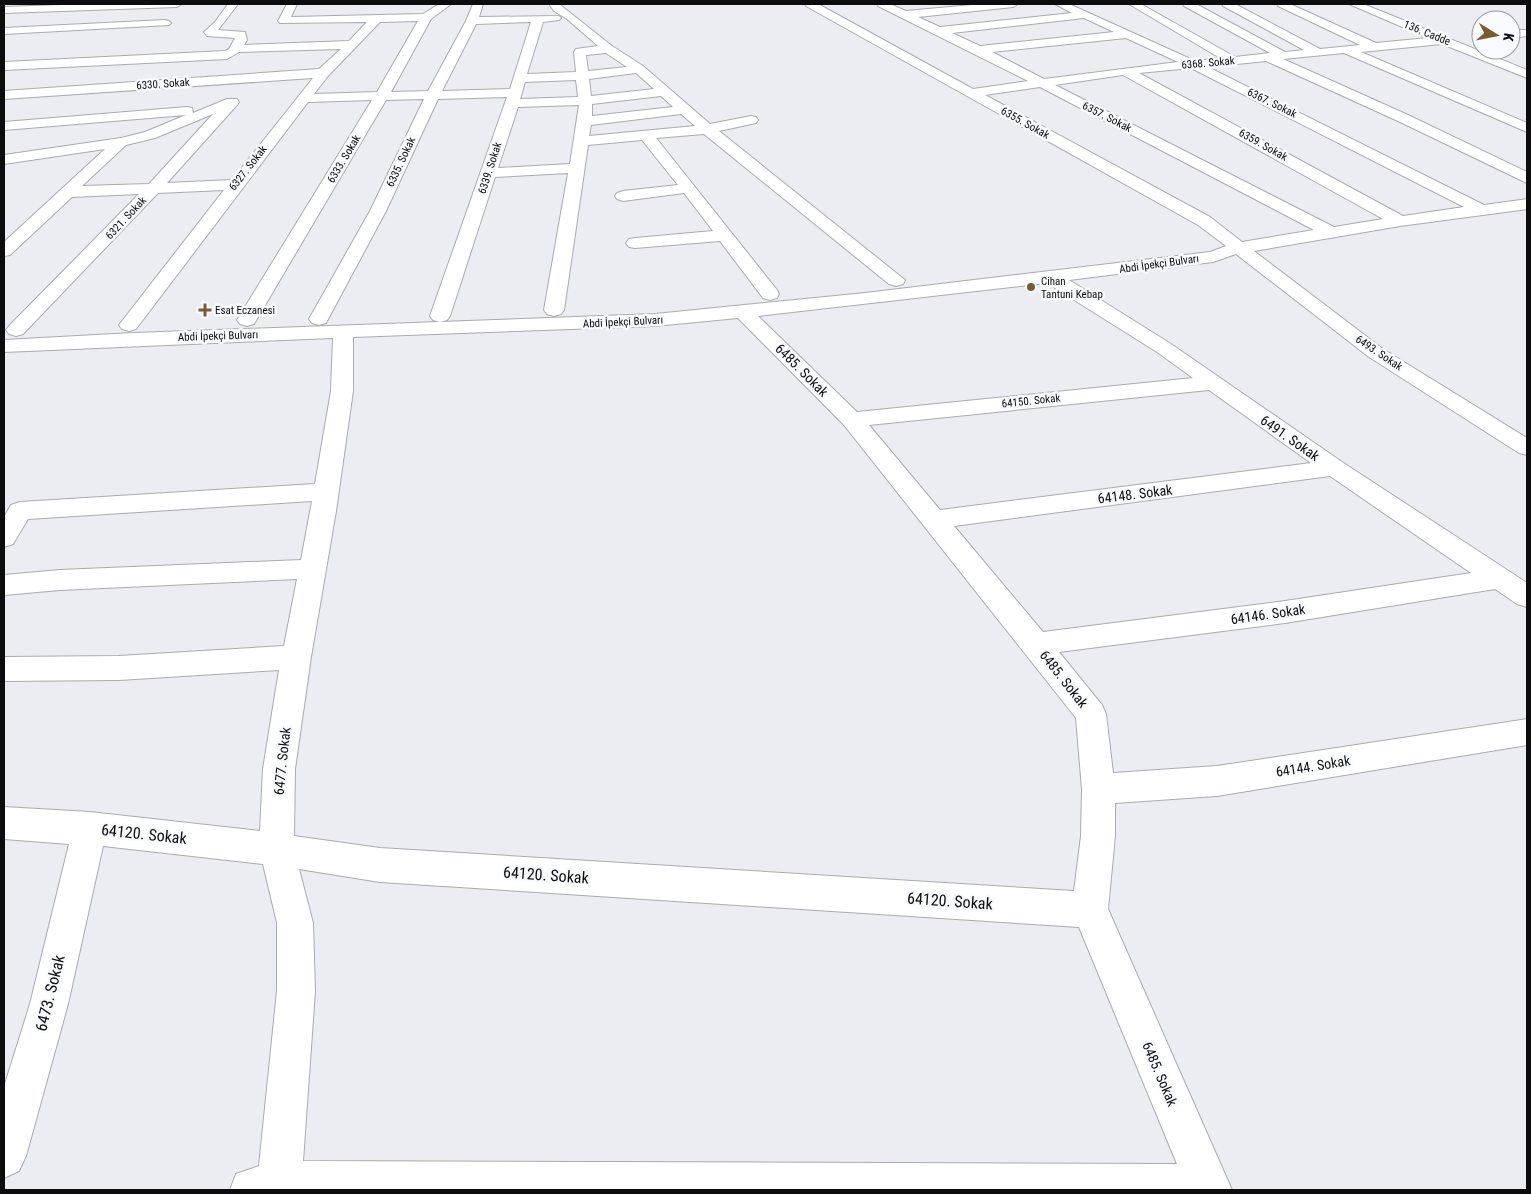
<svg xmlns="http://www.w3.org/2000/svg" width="1531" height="1194" font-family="'Roboto Condensed',sans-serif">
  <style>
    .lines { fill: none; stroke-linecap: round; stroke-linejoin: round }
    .minor-casing { stroke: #a9abb0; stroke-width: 2 }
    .minor { fill: #fff; fill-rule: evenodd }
    .poi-dot { fill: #775e2f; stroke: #f8faff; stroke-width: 2 }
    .labels { text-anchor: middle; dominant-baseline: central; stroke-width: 5; stroke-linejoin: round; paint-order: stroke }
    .far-street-label { font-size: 11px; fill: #0c0c0e; stroke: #f8faff }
    .far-poi-label { font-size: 11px; fill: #0c0c0e; stroke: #f8faff; text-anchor: start }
    .street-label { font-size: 14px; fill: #0c0c0e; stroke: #f8faff }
    .near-street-label { font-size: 16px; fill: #0c0c0e; stroke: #f8faff }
  </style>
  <rect width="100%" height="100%" fill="#ebedf2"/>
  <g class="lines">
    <defs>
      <path id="minor" d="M90,4H182L177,7L4,13V7Z
        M228,4H238L218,30L245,32L247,40L244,45L349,41L367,22L280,23L278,21L287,4H297L291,17L423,14L439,4H451L431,19L391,92L428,91L466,21L473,4H483L479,17L559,16L561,18L559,20L543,22L527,74L576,72L574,52L576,49L598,46L567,19L554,11L549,4H559L612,46L643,66L710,124L751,116L756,117L758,120L756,123L719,131L905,280L903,284L896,286L889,284L704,134L656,138L777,290L779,294L777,298L770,300L763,298L720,241L635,248L629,247L626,243L629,239L635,238L713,231L684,193L623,201L617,199L615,196L617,193L623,191L678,185L642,140L588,145L564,310L561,314L554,316L547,314L544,310L568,173L495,177L450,316L447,320L440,322L655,314L865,293L1210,252L1226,246L1198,225L806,6L805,4H818L973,89L1028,81L878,6L877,4H890L906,11L983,4H1018L1013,7L918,17L940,27L1072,13L1055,4H1069L1195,61L1220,58L1129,4H1141L1235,57L1270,53L1184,6L1183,4H1196L1285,52L1304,50L1223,6L1222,4H1235L1320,49L1360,45L1278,6L1277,4H1290L1376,43L1428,38L1349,4H1363L1527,70V78L1442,44L1361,52L1527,123V132L1344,53L1283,59L1408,115L1527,172V183L1398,121L1266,61L1208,67L1484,205L1527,199V209L1400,226L1254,251L1383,349L1527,438V455L1519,453L1369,357L1236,254L1213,262L1069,280L1171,344L1342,462L1527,583V607L1517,604L1495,589L1285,623L1059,652L1102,705L1106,714L1113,773L1217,766L1527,719V745L1217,796L1115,803V836L1108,909L1232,1190H230L236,1174L259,1166L277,991V923L263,864L103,846L68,1004L26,1156L19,1171L4,1178V1087L30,1004L69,844L4,839V807L90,812L260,831L263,769L279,670L119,680L4,681V657L119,656L284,646L297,579L60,590L4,595V575L60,570L301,560L312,501L28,519L13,544L4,547V517L11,505L20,502L315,484L331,391L333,338L4,352V340L133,333L440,322L433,320L430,316L507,97L438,99L386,211L326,323L319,325L312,323L309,319L370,211L424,99L386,100L254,324L247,326L240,324L237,320L372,100L308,102L136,329L129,331L122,329L119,325L224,190L158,193L23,334L16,336L9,334L6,330L9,326L139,194L72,197L10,255L4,256V242L105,149L4,164V155L121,138L145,132L186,115L4,130V122L187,107L192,108L193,113L227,99H237L239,102L237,105L167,183L232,180L313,78L4,99V91L319,69L341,49L239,52L227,59L4,70V62L225,51L229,49L235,38L207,36L204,32L215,22ZM1084,18L1114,32L980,46L952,33ZM418,21L377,92L314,94L328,76L380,22ZM531,22L510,89L442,91L476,24ZM1126,38L1178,62L1044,79L992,52ZM606,53L627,67L588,71L586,55ZM1191,68L1464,207L1403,216L1139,73ZM636,73L654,89L591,96L589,79ZM1123,75L1383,219L1334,227L1055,85ZM576,80L578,97L520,99L525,82ZM1040,87L1314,230L1242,242L1210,217L985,95ZM661,96L673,107L592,116V104ZM579,105L570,164L498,168L518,107ZM213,114L149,184L82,186L126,145L155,138ZM681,114L695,126L589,136L591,125ZM1047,283L1157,352L1193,378L857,412L758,316ZM738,318L844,425L1076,718L1082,789L1081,836L1074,891L380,848L294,836L295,769L311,657L336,511L353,391V337L655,326ZM1209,390L1311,463L940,510L869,425ZM1330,476L1471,573L1285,601L1043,632L954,526ZM299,869L380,882L1079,927L1177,1164L303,1161L315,991L313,923Z
        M165,20L169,21L171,23L169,25L4,34V28Z
        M1511,30H1527V36L1511,38Z"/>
    </defs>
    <use href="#minor" class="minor-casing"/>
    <use href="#minor" class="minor"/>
  </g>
  <g class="poi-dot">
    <circle cx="1031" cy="287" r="5"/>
    <path d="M202.5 302.5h5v5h5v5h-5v5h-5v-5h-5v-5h5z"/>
  </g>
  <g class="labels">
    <g class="far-street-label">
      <text transform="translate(1427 33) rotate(22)">136. Cadde</text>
      <text transform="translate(1208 63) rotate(-5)">6368. Sokak</text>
      <text transform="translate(163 84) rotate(-4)">6330. Sokak</text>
      <text transform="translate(1272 103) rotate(26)">6367. Sokak</text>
      <text transform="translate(1107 117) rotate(27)">6357. Sokak</text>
      <text transform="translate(1025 123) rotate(29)">6355. Sokak</text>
      <text transform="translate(1263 145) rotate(29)">6359. Sokak</text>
      <text transform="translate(344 159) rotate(-59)">6333. Sokak</text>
      <text transform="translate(401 162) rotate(-65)">6335. Sokak</text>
      <text transform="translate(248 168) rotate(-52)">6327. Sokak</text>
      <text transform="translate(490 168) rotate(-72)">6339. Sokak</text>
      <text transform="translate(126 218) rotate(-47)">6321. Sokak</text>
      <text transform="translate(1159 264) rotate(-8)">Abdi İpekçi Bulvarı</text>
      <text transform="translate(623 322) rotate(-3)">Abdi İpekçi Bulvarı</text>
      <text transform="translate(218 336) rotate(-2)">Abdi İpekçi Bulvarı</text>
      <text transform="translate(1379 353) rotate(34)">6493. Sokak</text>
      <text transform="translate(1031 401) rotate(-6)">64150. Sokak</text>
    </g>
    <g class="far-poi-label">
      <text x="1041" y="281">Cihan<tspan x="1041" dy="13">Tantuni Kebap</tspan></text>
      <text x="215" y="310">Esat Eczanesi</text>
    </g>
    <g class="street-label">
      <text transform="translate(802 370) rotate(45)">6485. Sokak</text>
      <text transform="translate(1290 438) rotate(35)">6491. Sokak</text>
      <text transform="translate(1135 494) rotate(-7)">64148. Sokak</text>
      <text transform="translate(1268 614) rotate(-8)">64146. Sokak</text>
      <text transform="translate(1064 679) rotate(52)">6485. Sokak</text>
      <text transform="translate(282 761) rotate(-84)">6477. Sokak</text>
      <text transform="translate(1313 766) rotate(-9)">64144. Sokak</text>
      <text transform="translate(1160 1074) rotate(67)">6485. Sokak</text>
    </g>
    <g class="near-street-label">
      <text transform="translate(144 834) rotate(6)">64120. Sokak</text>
      <text transform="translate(546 875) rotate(4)">64120. Sokak</text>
      <text transform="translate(950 901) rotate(4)">64120. Sokak</text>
      <text transform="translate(50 993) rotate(-76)">6473. Sokak</text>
    </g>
  </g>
  <rect width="1531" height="1194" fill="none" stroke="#0c0c0e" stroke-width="10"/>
  <g transform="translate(1496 35) rotate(100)"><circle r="24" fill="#f8faff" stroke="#9a9b9f"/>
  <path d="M0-4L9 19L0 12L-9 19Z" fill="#775e2f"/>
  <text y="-8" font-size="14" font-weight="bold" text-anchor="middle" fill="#0c0c0e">K</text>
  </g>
</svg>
